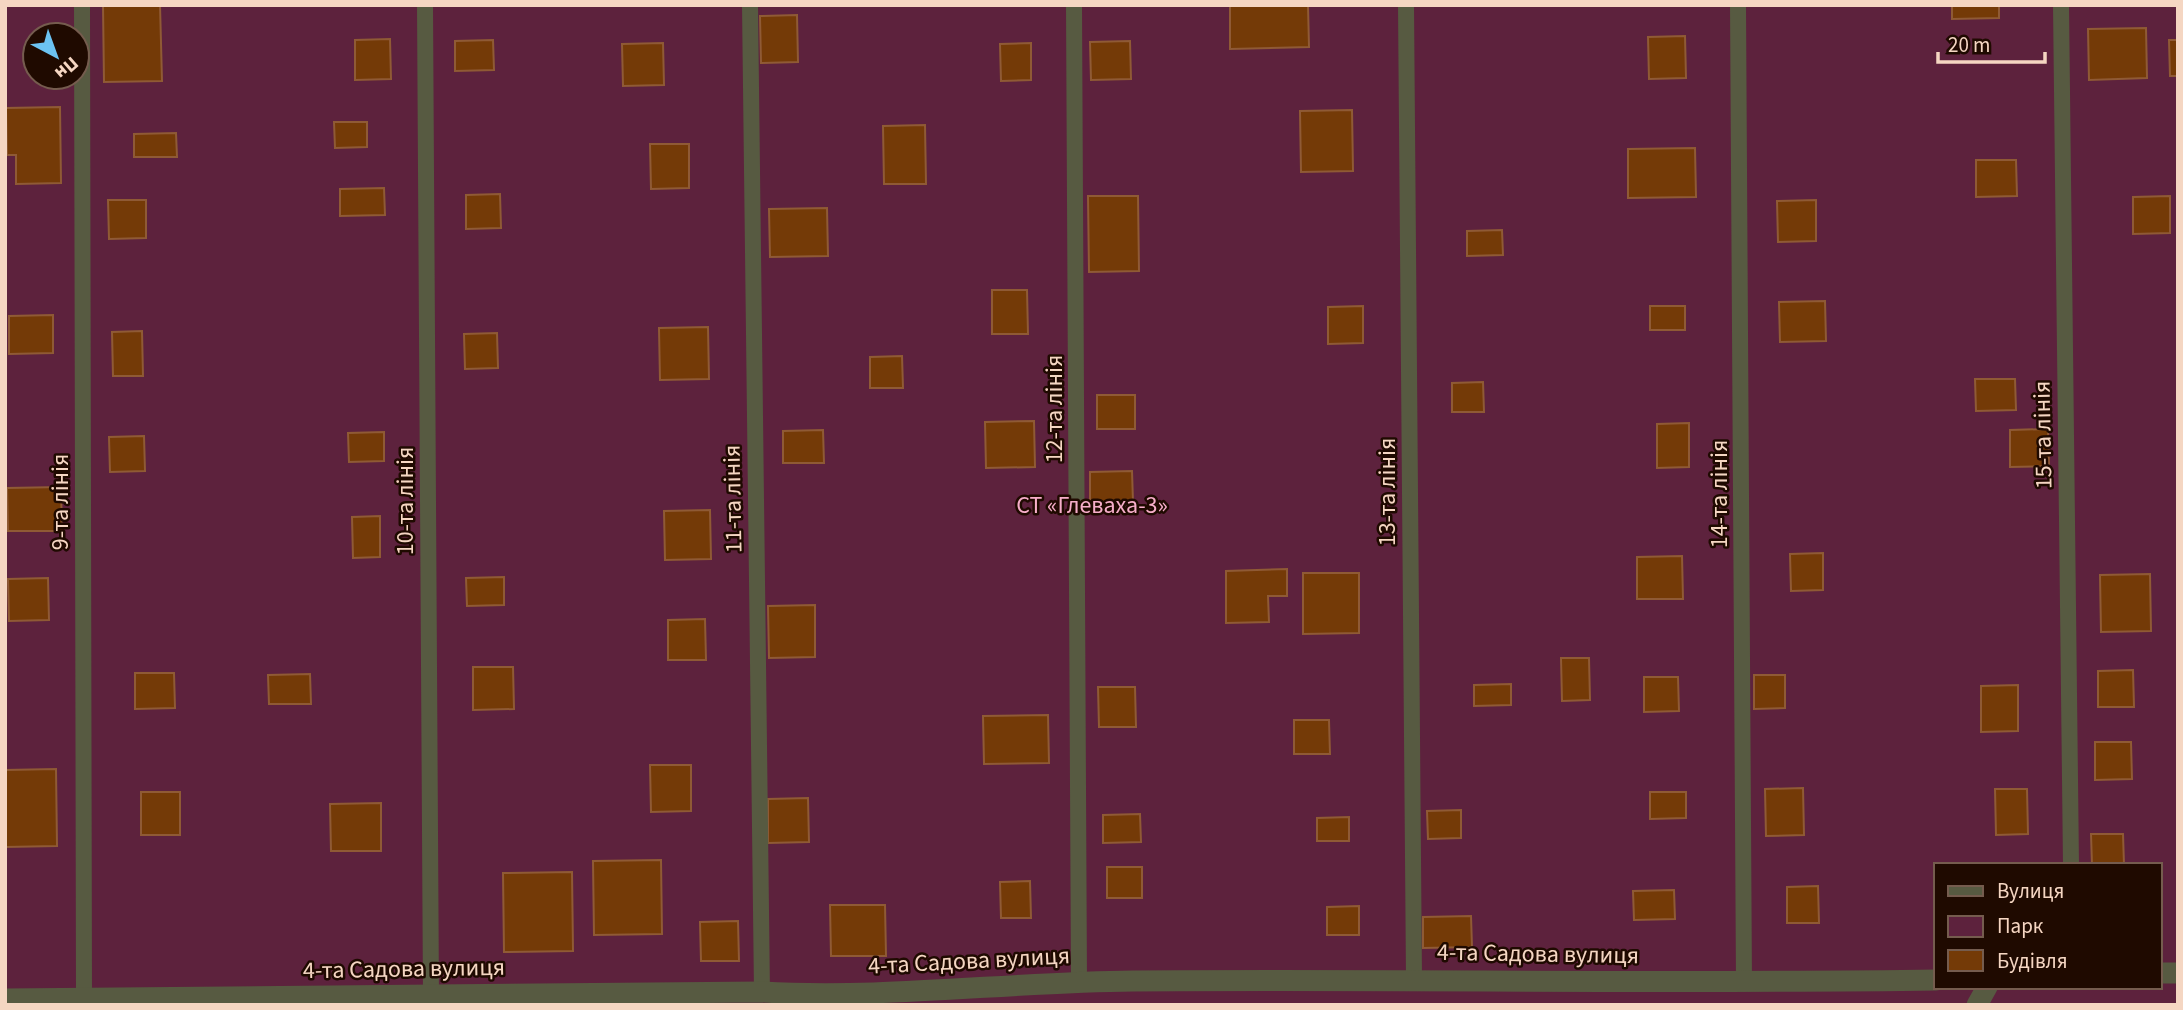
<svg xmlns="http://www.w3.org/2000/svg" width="2183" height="1010" font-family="'Source Sans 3',sans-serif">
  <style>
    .green { fill: #5d223d; fill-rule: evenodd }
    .building { fill: #743a07; stroke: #8f5a35; stroke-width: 2 }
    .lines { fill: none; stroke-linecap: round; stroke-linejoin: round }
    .lane { stroke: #575a41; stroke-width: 16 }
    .street { stroke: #575a41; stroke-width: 21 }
    .labels { text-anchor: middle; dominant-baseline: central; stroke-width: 5; stroke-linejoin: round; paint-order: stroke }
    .street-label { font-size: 24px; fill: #f5d6c2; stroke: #1f0a00 }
    .park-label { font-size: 24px; fill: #f7aeca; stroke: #1f0a00 }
  </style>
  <rect width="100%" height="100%" fill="#411c00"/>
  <path class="green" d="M5,5H2178V1005H5ZM35,35H77V77H35ZM1936,865H2160V987H1936Z"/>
  <path class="building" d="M103,5H160L162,81L104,82Z
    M1230,5H1308L1309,47L1230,49Z
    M1952,5H1999V18L1952,19Z
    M797,15L798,62L761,63L760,16Z
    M2146,28L2147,78L2089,80L2088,29Z
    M1685,36L1686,78L1649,79L1648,37Z
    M390,39L391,79L355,80V40Z
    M493,40L494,70L455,71V41Z
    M2169,40H2178V76H2170Z
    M1130,41L1131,79L1091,80L1090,42Z
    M663,43L664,85L623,86L622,44Z
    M1031,43V80L1001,81L1000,44Z
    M60,107L61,183L16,184V155H7L6,108Z
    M1352,110L1353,171L1301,172L1300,111Z
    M334,122H367V147L335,148Z
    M925,125L926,184H884L883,126Z
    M176,133L177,157H134V134Z
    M650,144H689V188L651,189Z
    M1695,148L1696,197L1628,198V149Z
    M1976,160H2016L2017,196L1976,197Z
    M384,188L385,215L340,216V189Z
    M500,194L501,228L466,229V195Z
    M1088,196H1138L1139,271L1089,272Z
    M2170,196V233L2133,234V197Z
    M108,200H146V238L109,239Z
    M1816,200V241L1778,242L1777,201Z
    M827,208L828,256L770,257L769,209Z
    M1502,230L1503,255L1467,256V231Z
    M992,290H1027L1028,334H992Z
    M1825,301L1826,341L1780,342L1779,302Z
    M1363,306V343L1328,344V307Z
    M1650,306H1685V330H1650Z
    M53,315V353L9,354V316Z
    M708,327L709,379L660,380L659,328Z
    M142,331L143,376H113L112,332Z
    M497,333L498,368L465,369L464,334Z
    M902,356L903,388H870V357Z
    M1975,379H2015L2016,410L1976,411Z
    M1483,382L1484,412H1452V383Z
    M1097,395H1135V429H1097Z
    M1034,421L1035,467L986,468L985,422Z
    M1689,423V467L1657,468V424Z
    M2048,429L2049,466L2010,467V430Z
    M823,430L824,463H783V431Z
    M384,432V461L349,462L348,433Z
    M144,436L145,471L110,472L109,437Z
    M1132,471L1133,502L1090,503V472Z
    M61,487L62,531H8L7,488Z
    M710,510L711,559L665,560L664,511Z
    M380,516V557L353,558L352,517Z
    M1823,553V590L1791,591L1790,554Z
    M1682,556L1683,599H1637V557Z
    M1287,569V596H1268L1269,622L1226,623V571Z
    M1303,573H1359V633L1303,634Z
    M2150,574L2151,631L2101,632L2100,575Z
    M504,577V605L467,606L466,578Z
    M48,578L49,620L9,621L8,579Z
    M815,605V657L769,658L768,606Z
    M705,619L706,660H668V620Z
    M1561,658H1589L1590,700L1562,701Z
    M473,667H513L514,709L473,710Z
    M2133,670L2134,707H2098V671Z
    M135,673H174L175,708L135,709Z
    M310,674L311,704H269L268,675Z
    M1754,675H1785V708L1754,709Z
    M1644,677H1678L1679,711L1644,712Z
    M1511,684V705L1474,706V685Z
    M2018,685V731L1981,732V686Z
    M1098,687H1135L1136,727H1099Z
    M1048,715L1049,763L984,764L983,716Z
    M1294,720H1329L1330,754H1294Z
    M2095,742H2131L2132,779L2095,780Z
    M650,765H691V811L651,812Z
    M56,769L57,846L5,847V770Z
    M1803,788L1804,835L1766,836L1765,789Z
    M1995,789H2027L2028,834L1996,835Z
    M141,792H180V835H141Z
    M1650,792H1686V818L1650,819Z
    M808,798L809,842L768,843V799Z
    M381,803V851H331L330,804Z
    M1461,810V838L1428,839L1427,811Z
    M1140,814L1141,842L1103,843V815Z
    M1349,817V841H1317V818Z
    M2091,834H2123L2124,865H2092Z
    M661,860L662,934L594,935L593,861Z
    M1107,867H1142V898H1107Z
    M572,872L573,951L504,952L503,873Z
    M1030,881L1031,918H1001L1000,882Z
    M1818,886L1819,923H1787V887Z
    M1674,890L1675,919L1634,920L1633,891Z
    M830,905H885L886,956H831Z
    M1359,906V935H1327V907Z
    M1471,916L1472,947L1423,948V917Z
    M738,921L739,961H701L700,922Z"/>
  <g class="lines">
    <path class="lane" d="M82,5L84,998
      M425,5L431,996
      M750,5L762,992
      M1074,5L1079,982
      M1406,5L1414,979
      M1738,5L1744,983
      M2061,5L2071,865"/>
    <path class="street" d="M2160,973H2178
      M5,999L762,992C886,999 1009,982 1133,981C1401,979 1669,984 1936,980
      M1977,1005L1987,987"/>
  </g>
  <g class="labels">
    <g class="street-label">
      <text transform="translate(1054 409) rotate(-90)">12-та лінія</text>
      <text transform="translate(2043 435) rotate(-91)">15-та лінія</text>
      <text transform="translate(1387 492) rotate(-90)">13-та лінія</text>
      <text transform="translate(1719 494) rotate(-90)">14-та лінія</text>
      <text transform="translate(733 499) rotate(-91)">11-та лінія</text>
      <text transform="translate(405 501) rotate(-90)">10-та лінія</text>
      <text transform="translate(60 502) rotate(-90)">9-та лінія</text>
      <text transform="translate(1538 954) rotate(1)">4-та Садова вулиця</text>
      <text transform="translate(969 961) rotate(-3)">4-та Садова вулиця</text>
      <text transform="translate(404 969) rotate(-1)">4-та Садова вулиця</text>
    </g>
    <g class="park-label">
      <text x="1092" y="505">СТ «Глеваха-3»</text>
    </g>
  </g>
  <rect width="2183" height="1010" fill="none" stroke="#f5d6c2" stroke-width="14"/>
  <rect x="1934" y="863" width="228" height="126" fill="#1f0a00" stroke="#755c4e" stroke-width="2"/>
  <rect x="1948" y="886" width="35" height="10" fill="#575a41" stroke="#755c4e" stroke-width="2"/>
  <text x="1997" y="898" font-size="21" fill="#f5d6c2">Вулиця</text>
  <rect x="1948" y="916" width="35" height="21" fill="#5d223d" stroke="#755c4e" stroke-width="2"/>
  <text x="1997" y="933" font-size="21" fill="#f5d6c2">Парк</text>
  <rect x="1948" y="950" width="35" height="21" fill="#743a07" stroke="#755c4e" stroke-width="2"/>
  <text x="1997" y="968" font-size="21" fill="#f5d6c2">Будівля</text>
  <g transform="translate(56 56) rotate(139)"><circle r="33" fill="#1f0a00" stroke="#755c4e" stroke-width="2"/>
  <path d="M0-5L12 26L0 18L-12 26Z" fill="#6cc3f2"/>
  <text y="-10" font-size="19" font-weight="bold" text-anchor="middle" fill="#f5d6c2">Пн</text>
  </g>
  <path d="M1938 52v10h107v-10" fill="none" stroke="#f5d6c2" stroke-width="3.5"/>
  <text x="1948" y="52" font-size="21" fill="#f5d6c2" stroke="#1f0a00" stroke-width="5" paint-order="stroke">20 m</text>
</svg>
